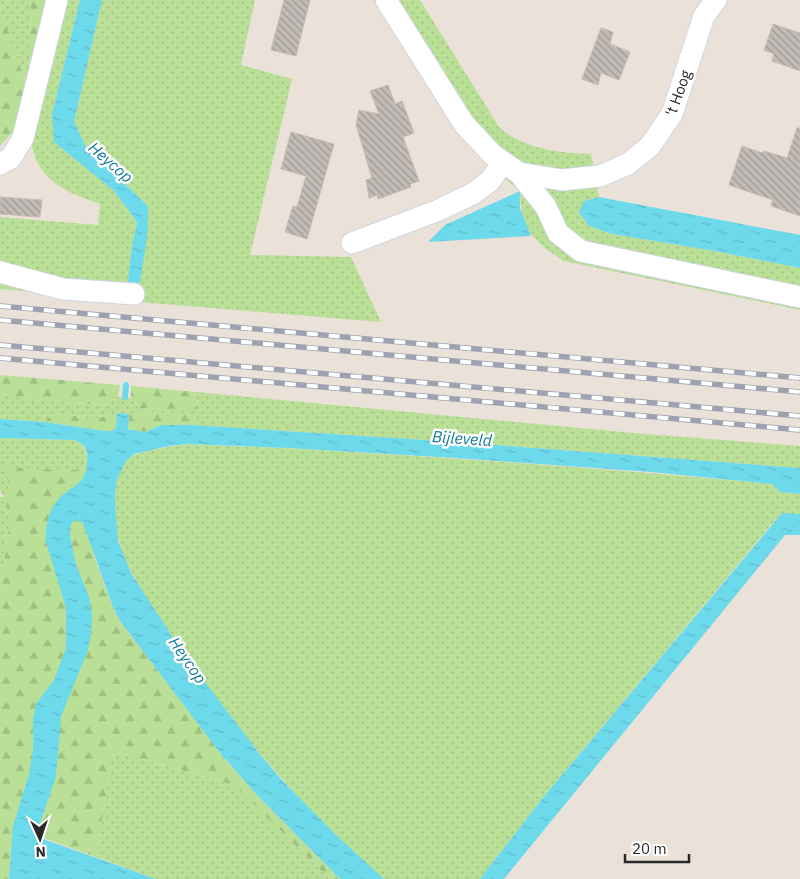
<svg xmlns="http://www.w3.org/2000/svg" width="800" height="879" font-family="'IBM Plex Sans',sans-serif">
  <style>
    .grass { fill: url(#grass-dots) }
    .forest { fill: url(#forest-firs) }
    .water { fill: url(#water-ripples) }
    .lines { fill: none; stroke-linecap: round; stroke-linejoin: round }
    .stream { stroke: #6ddaec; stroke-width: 6 }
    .building { fill: url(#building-back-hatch); stroke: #c5bcb3 }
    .minor-casing { stroke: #cfd4e1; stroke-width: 23 }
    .minor { stroke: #fff; stroke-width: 21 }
    .rail-casing { stroke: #9ca2b2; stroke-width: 5.5 }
    .rail { stroke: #fff; stroke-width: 4; stroke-dasharray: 11; stroke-linecap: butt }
    .labels { text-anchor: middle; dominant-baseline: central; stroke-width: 5; stroke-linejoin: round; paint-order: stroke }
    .street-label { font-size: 15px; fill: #282828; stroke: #fff }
    .water-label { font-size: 16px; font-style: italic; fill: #0f7894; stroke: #fff }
  </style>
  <defs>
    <pattern id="grass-dots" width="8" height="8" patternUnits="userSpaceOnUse" patternTransform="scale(1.25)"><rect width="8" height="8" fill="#b9e096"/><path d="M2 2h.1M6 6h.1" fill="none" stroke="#9fc081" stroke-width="1.8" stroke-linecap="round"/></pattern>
    <pattern id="forest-firs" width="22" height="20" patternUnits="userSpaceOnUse" patternTransform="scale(1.25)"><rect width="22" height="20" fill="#b9e096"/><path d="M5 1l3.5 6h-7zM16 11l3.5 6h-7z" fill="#9fc081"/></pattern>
    <pattern id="water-ripples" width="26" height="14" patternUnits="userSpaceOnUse" patternTransform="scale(1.25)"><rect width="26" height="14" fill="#6ddaec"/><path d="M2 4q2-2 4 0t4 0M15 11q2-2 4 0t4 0" fill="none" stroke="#5ebbca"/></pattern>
    <pattern id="building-back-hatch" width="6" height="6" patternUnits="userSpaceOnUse" patternTransform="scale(1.25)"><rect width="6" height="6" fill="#c2bbb6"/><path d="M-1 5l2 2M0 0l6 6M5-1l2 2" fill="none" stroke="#9e9894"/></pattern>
  </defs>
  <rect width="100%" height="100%" fill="#eae1d9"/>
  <path class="grass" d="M0,0H29L32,15L29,35L50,0H80L52,114L54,142L114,191L137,222L131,252L128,282L140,283L148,206L86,147L74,122L102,0H255L241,65L292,79L250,255L351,257L381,322L139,302L0,266V217L98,225L100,204C66,192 37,181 31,141C28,120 30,98 24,76C17,53 0,24 0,0Z
    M373,0H420L499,127C522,149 560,153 591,154L599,197L584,201L589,226L612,234L715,251L800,268V310L564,261C533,241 521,230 520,191L490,166L461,134Z
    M196,392L633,433L800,446V468L456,442L192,425L197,415L137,412L129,414L117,413L95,419L56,413L44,422L0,419V394L33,400L103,405L118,397L131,398L139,408L197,410Z
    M0,438L74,440C88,445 87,456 87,469L61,470L9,483L6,506L10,518L0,593V497H4L0,490Z
    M188,444C232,447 276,447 320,450C471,459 622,470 772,484L780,492L800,494V514L782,513L770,526L541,800L480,879H384C297,805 224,716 162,621C146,596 126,570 119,541C115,529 116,515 115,503C115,490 116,471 126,460C134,451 175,446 188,444Z
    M113,751L234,785L330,879H156L96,857Z"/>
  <path class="forest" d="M29,0H50L36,54L31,53L28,48L32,15Z
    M0,7L24,77L27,94L19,125L0,146Z
    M0,277L70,295L0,289Z
    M0,375L120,385L118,397L103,405L33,400L0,394Z
    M131,386L196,392L197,411L139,408L131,398Z
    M137,412L198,415L192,425H161L145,432L128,429L129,414Z
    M55,413L95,419L117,413L116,428L112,431H105L44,422Z
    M3,467L61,470L87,469V473L81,481L94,556L113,607L120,621L220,753L255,793L340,879H330L234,785L113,751L96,857L41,837L13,833L9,879H0V593L10,518L6,506L9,483Z"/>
  <path class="water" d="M80,0H102L74,122L86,147L148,206C150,232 143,257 140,283L128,282L131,252L137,222L114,191L54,142L52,114Z
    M520,191V208L531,236L428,242L445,225Z
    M599,197L800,235V268L715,251L612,234L589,226L579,212L584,201Z
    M117,413L129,414L128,429L145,432L161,425H192L456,442L800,468V494L780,492L772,484L651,472L455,458L288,448L188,444L169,446L134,454L126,461L117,479L115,495L116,517L118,541L131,573L183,653L259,753L281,779L335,834L384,879H340L255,793L220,753L120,621L113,607L83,523L75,520L71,524L70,536L76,565L89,597L92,615L91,635L87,653L61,716L57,767L55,780L38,829L41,837L46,840L156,879H9L13,826L29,774L33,750V719L36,704L54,680L66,648V608L46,542C45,530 47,516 54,505C68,483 89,489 87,456C87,447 82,443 74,440L0,438V419L44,422L105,431H112L116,428Z
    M782,513L800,514V535H785L504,879H480L541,800Z"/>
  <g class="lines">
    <path class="stream" d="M125,397L126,385"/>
  </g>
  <path class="building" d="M284,0H310L296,56L271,50Z
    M773,24L800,33V71L772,61L774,54L764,50Z
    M601,28L613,32L610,44L630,52L619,80L601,73L598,85L582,79Z
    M388,85L395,104L402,101L414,133L403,137L419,181L410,184L411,187L378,199L377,195L369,198L366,180L372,178L356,125L359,110L379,114L370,91Z
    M797,128H800V216L771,206L773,200L729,185L742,146L762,153L764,151L787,158Z
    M291,132L334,144L307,239L285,232L293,206L297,207L306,176L281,169Z
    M0,197L42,200L40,217L0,214Z"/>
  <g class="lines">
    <defs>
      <path id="minor" d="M386,0L464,124L493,155L519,173L562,180L600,176L628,164L650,146L672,114L704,16L716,0
        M0,164L11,158L23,138L57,0
        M519,173L546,207L558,233L581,251L800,297
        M352,243L439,210L474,193L490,181L503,162
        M0,272L63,289L134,294"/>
    </defs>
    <use href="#minor" class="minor-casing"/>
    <use href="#minor" class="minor"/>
    <defs>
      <path id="rail" d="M0,306L800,378
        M0,320L800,392
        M0,345L800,416
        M0,358L800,430"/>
    </defs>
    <use href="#rail" class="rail-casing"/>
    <use href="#rail" class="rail"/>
  </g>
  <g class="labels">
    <g class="street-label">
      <text transform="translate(678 93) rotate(-70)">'t Hoog</text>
    </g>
    <g class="water-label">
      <text transform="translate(111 162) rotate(41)">Heycop</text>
      <text transform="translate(462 438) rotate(4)">Bijleveld</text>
      <text transform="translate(188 660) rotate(55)">Heycop</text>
    </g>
  </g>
  <g transform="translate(40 839) rotate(177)" stroke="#ffffff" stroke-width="4" paint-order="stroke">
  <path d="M0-4L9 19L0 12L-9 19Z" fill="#282828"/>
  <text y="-8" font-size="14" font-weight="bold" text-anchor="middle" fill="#282828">N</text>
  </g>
  <path d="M625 854v8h64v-8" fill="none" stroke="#282828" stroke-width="2.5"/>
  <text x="632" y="854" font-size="15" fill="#282828" stroke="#ffffff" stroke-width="4" paint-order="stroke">20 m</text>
</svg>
